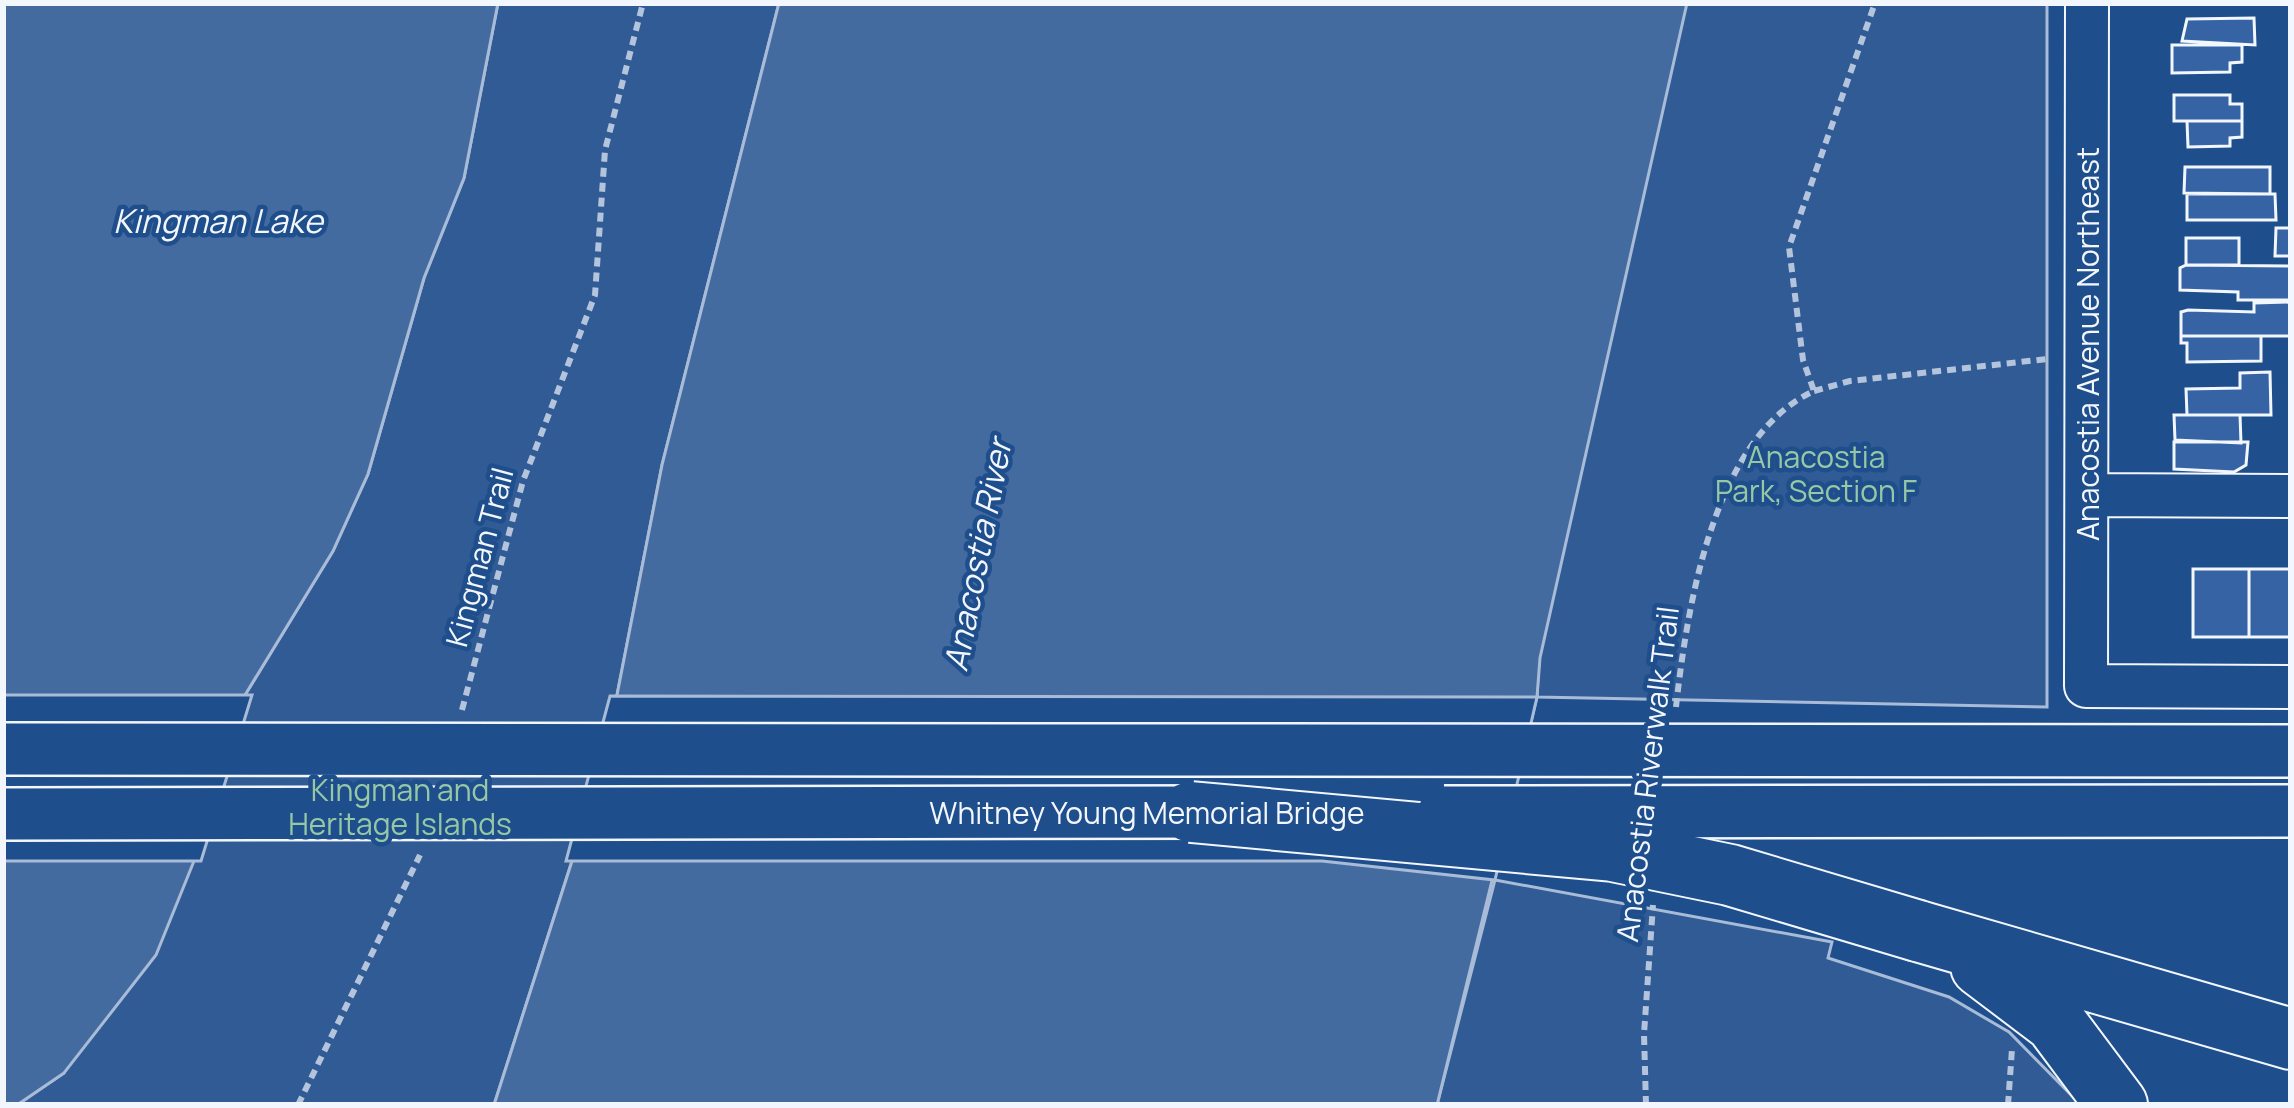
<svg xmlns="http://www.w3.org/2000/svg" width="2294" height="1108" font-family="Manrope,sans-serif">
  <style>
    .built { fill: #305b95; stroke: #a8bbd7; stroke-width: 3 }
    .water { fill: #446ba0; stroke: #a8bbd7; stroke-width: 3 }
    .pier { fill: #1f4e8c; stroke: #a8bbd7; stroke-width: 3 }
    .building { fill: #3563a3; stroke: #f2f6ff; stroke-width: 3 }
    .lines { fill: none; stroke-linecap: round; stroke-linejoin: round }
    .minor-casing { stroke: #f2f6ff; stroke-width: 46 }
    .highway-casing { stroke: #f2f6ff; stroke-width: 64 }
    .path { stroke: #b3c4dc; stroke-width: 6; stroke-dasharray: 9 6; stroke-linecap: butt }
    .minor { stroke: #1f4e8c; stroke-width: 42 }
    .highway { stroke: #1f4e8c; stroke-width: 60 }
    .major-bridge-casing { stroke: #f2f6ff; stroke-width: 56; stroke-linecap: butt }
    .highway-bridge-casing { stroke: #f2f6ff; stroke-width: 64; stroke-linecap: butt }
    .major-bridge { stroke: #1f4e8c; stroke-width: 51 }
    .highway-bridge { stroke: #1f4e8c; stroke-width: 60 }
    .labels { text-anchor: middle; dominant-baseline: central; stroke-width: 9; stroke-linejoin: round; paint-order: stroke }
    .street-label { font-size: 30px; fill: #f2f6ff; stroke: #1f4e8c }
    .park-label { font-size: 30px; fill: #97c8a6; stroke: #1f4e8c }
    .water-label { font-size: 33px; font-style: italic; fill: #f2f6ff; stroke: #1f4e8c }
  </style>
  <rect width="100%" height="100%" fill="#1f4e8c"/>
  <path class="built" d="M498,3H779L662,465L617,695L572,861L494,1105H17L64,1073L245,695L333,551L368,474L424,278L464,178Z
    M1344,3H2047V707L1537,697L1539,658Z
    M1495,880L1832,942L1828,958L1949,997L2009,1032L2081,1105H1437Z"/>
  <path class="water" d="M3,3H498L464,178L424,278L368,474L333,551L245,695L194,861L156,955L64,1073L17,1105H3Z
    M779,3H1687L1540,658L1537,697L1437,1105H494L572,861L617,695L662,465Z"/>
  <path class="pier" d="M3,695H252L201,861H3Z
    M610,696L1537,697L1495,880L1322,861H566Z"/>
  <path class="building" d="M2254,18L2255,45L2182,41L2187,19Z
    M2172,45H2242V62L2230,63V72L2172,73Z
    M2174,95H2230V104H2242V121H2174Z
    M2187,121H2242V137L2230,138V146L2188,147Z
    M2185,167H2270V194L2184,193Z
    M2187,194H2275L2276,220H2187Z
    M2276,228H2291V256H2275Z
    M2186,238H2239V265H2186Z
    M2186,265L2291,266V300H2238V292L2180,290V268Z
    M2291,302V336H2181V312L2188,310L2254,312V303Z
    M2181,336H2261V361L2187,362V343H2181Z
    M2270,372L2271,415H2187L2186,389L2240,388V373Z
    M2174,415H2240L2241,443L2175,440Z
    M2174,442H2248L2246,465L2234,472L2174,469Z
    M2193,569H2249V637H2193Z
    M2249,569H2291V637H2249Z"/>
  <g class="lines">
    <defs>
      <path id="minor" d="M2087,3L2086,686L2291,687
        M2087,495L2291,496"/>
      <path id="highway" d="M1918,931L2291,1039
        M1981,966L2055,1022L2117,1105"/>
    </defs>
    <use href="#minor" class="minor-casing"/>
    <use href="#highway" class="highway-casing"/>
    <path class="path" d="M1814,391L1850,381L2047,359
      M1676,707C1687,608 1713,437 1814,391L1803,360L1789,247L1875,3
      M462,710L523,481L595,295L605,150L643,3
      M298,1105L420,855
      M1646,1105L1644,1034L1653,905
      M2008,1105L2012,1049"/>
    <use href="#minor" class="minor"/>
    <use href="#highway" class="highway"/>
    <defs>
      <path id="major-bridge" d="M3,749L2291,751
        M1444,812L2291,811
        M3,814L1232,812"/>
      <path id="highway-bridge" d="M1191,812L1613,851L1730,875L1918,931"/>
    </defs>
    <use href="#major-bridge" class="major-bridge-casing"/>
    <use href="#highway-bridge" class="highway-bridge-casing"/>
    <use href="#major-bridge" class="major-bridge"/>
    <use href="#highway-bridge" class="highway-bridge"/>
  </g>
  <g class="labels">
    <g class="street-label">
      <text transform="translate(2087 344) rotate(-90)">Anacostia Avenue Northeast</text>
      <text transform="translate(479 557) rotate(-75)">Kingman Trail</text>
      <text transform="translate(1647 774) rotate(-83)">Anacostia Riverwalk Trail</text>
      <text x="1147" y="812">Whitney Young Memorial Bridge</text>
    </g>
    <g class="park-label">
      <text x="1816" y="456">Anacostia<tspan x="1816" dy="34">Park, Section F</tspan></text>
      <text x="400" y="789">Kingman and<tspan x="400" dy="34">Heritage Islands</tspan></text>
    </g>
    <g class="water-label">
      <text x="218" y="220">Kingman Lake</text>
      <text transform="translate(977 555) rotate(-79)">Anacostia River</text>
    </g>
  </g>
  <rect width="2294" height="1108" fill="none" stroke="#f2f6ff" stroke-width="12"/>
</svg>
